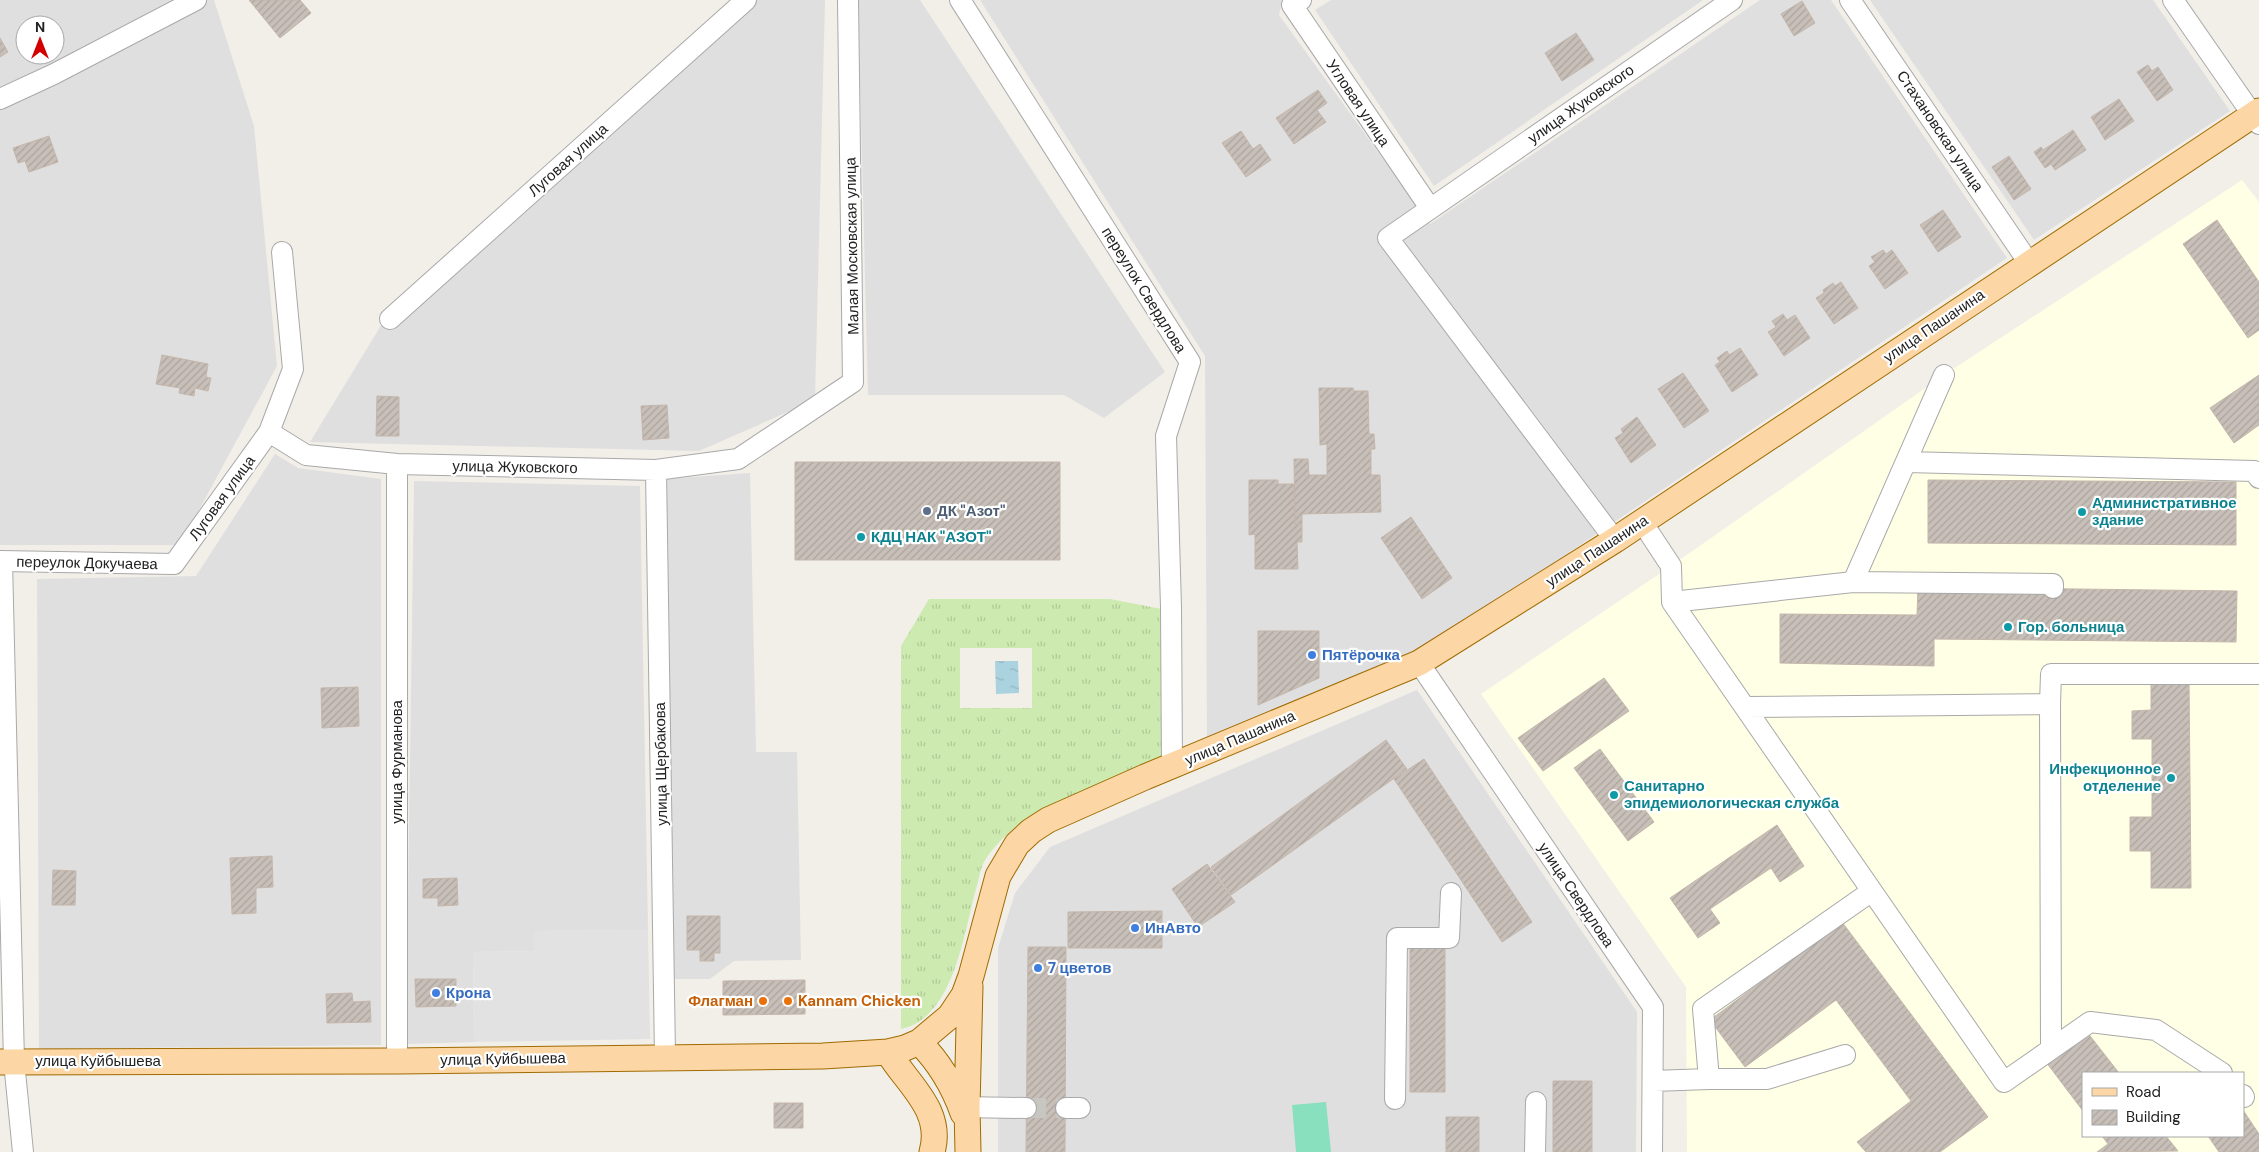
<svg xmlns="http://www.w3.org/2000/svg" width="2259" height="1152" font-family="'DM Sans',sans-serif">
  <style>
    .residential { fill: #e0dfdf; fill-rule: evenodd }
    .education { fill: #ffffe5; fill-rule: evenodd }
    .grass { fill: url(#grass-tufts); fill-rule: evenodd }
    .pitch { fill: #88e0be }
    .parking { fill: #e2e2e2 }
    .water { fill: url(#water-ripples) }
    .building { fill: url(#building-hatch); stroke: #c4b6ab }
    .lines { fill: none; stroke-linecap: round; stroke-linejoin: round }
    .minor-tunnel { stroke: #c8c6c1; stroke-width: 20; stroke-dasharray: 20 10; stroke-linecap: butt }
    .minor-casing { stroke: #a9a9a9; stroke-width: 22 }
    .major-casing { stroke: #a06b00; stroke-width: 27 }
    .minor { stroke: #fff; stroke-width: 20 }
    .major { stroke: #fcd6a4; stroke-width: 25 }
    .service-dot { fill: #5c6f8a; stroke: #fff; stroke-width: 2 }
    .culture-dot { fill: #0f9aa8; stroke: #fff; stroke-width: 2 }
    .shop-dot { fill: #3f7fe0; stroke: #fff; stroke-width: 2 }
    .food-dot { fill: #e8710a; stroke: #fff; stroke-width: 2 }
    .labels { text-anchor: middle; dominant-baseline: central; stroke-width: 4.5; stroke-linejoin: round; paint-order: stroke }
    .street-label { font-size: 15px; fill: #222; stroke: #fff }
    .culture-label { font-size: 15px; font-weight: bold; fill: #0d838f; stroke: #fff; text-anchor: start }
    .service-label { font-size: 15px; font-weight: bold; fill: #4e5e75; stroke: #fff; text-anchor: start }
    .shop-label { font-size: 15px; font-weight: bold; fill: #366cbe; stroke: #fff; text-anchor: start }
    .food-label { font-size: 15px; font-weight: bold; fill: #c56008; stroke: #fff; text-anchor: end }
  </style>
  <defs>
    <pattern id="grass-tufts" width="24" height="20" patternUnits="userSpaceOnUse" patternTransform="scale(1.25)"><rect width="24" height="20" fill="#cdebb0"/><path d="M3 7l-1-3M5 7V3M7 7l1-3M15 17l-1-3M17 17v-4M19 17l1-3" fill="none" stroke="#b0c997"/></pattern>
    <pattern id="water-ripples" width="26" height="14" patternUnits="userSpaceOnUse" patternTransform="scale(1.25)"><rect width="26" height="14" fill="#aad3df"/><path d="M2 4q2-2 4 0t4 0M15 11q2-2 4 0t4 0" fill="none" stroke="#92b5bf"/></pattern>
    <pattern id="building-hatch" width="6" height="6" patternUnits="userSpaceOnUse" patternTransform="scale(1.25)"><rect width="6" height="6" fill="#c7bfb8"/><path d="M-1 1l2-2M0 6l6-6M5 7l2-2" fill="none" stroke="#aba49e"/></pattern>
  </defs>
  <rect width="100%" height="100%" fill="#f2efe9"/>
  <path class="residential" d="M0,0H214L254,126L277,366L180,545H0ZM25,25H55V55H25Z
    M755,0H825L815,400L699,451L310,442L388,314Z
    M858,0H920L1165,372L1104,418L1064,395H868Z
    M980,0H1282L1279,15L1430,224L1760,0H1831L2007,258L1415,656L1207,744L1205,356Z
    M1331,0H1703L1434,186L1315,10Z
    M1870,0H2153L2230,111L2034,240Z
    M275,454L298,468L381,479V1045L39,1049L37,579L196,576Z
    M750,473L756,752H797L801,960L734,961L710,979H670L663,479Z
    M414,481L640,486L648,930L534,931V951L473,952L474,1042L406,1044Z
    M1417,690L1637,1012L1636,1152H998V948L1015,893L1050,847Z"/>
  <path class="education" d="M2242,180L2259,202V1152H1687L1686,987L1481,694L1671,566L1944,375ZM2083,1073H2243V1136H2083Z"/>
  <path class="grass" d="M929,599H1110L1167,610L1166,754C1156,761 1146,770 1135,775C1079,801 1024,803 985,860C980,868 979,880 976,889C964,932 954,1018 901,1029V646ZM960,648H1032V708H960Z"/>
  <path class="pitch" d="M1326,1102L1331,1152H1296L1292,1105Z"/>
  <path class="parking" d="M648,930L650,1039L474,1042L473,952L534,951V931Z"/>
  <path class="water" d="M995,661H1018L1019,693L996,694Z"/>
  <path class="building" d="M249,0H300L311,13L280,38Z
    M1802,1L1815,23L1794,36L1781,14Z
    M1576,33L1594,60L1562,81L1545,53Z
    M0,38L8,52L0,57Z
    M2148,65L2152,71L2158,67L2173,90L2157,101L2137,72Z
    M1318,90L1327,103L1317,110L1326,122L1294,144L1276,118Z
    M2119,99L2134,121L2105,140L2091,117Z
    M2073,130L2086,150L2055,170L2051,164L2045,168L2034,152L2041,147L2043,150Z
    M1241,131L1253,149L1260,144L1271,160L1246,177L1222,143Z
    M49,136L58,162L29,172L25,161L18,163L13,148Z
    M2009,156L2031,189L2014,200L1992,167Z
    M1943,210L1961,237L1938,252L1920,225Z
    M2217,220L2259,282V330L2248,338L2183,244Z
    M1883,250L1886,254L1892,250L1908,273L1885,289L1869,266L1875,262L1871,257Z
    M1841,282L1858,308L1834,324L1816,298L1824,293L1823,290L1833,283L1835,286Z
    M1783,314L1787,320L1795,315L1810,338L1784,356L1768,332L1776,327L1772,321Z
    M1740,348L1758,375L1732,392L1715,365L1720,362L1717,358L1727,351L1729,355Z
    M162,355L208,364L206,377L211,378L208,391L195,388L194,396L179,393L180,388L156,384Z
    M1683,373L1709,411L1684,428L1658,389Z
    M2259,375V425L2234,443L2210,408Z
    M1319,388H1353L1354,391H1368L1369,434H1374L1375,449H1371V475H1380L1381,512L1302,514V524H1295L1294,459H1308L1309,475H1327V444L1320,445Z
    M377,396L399,397V436H376Z
    M667,405L669,438L643,440L641,406Z
    M1637,417L1656,445L1631,463L1615,438L1623,433L1621,429Z
    M795,462H1060V560H795Z
    M1249,480H1278V484H1294L1295,524H1302V542H1297L1298,569H1255V534L1249,535Z
    M1928,480L2236,482V545L1928,543Z
    M1411,517L1452,578L1422,599L1381,538Z
    M1918,587L2237,591L2236,642L1934,639V666L1780,663V614L1917,615Z
    M1258,631H1319V678L1258,705Z
    M1604,678L1629,711L1543,771L1518,738Z
    M2151,679H2189L2191,888H2151V851H2130V817H2152V739H2132V711L2151,710Z
    M358,687L359,726L322,728L321,688Z
    M1386,740L1407,769L1231,895L1211,867Z
    M1600,749L1654,822L1628,841L1574,768Z
    M1424,759L1532,922L1502,942L1394,779Z
    M1777,825L1804,866L1780,882L1771,868L1710,909L1720,923L1698,938L1670,898Z
    M272,856L273,887L256,888V913L232,914L230,858Z
    M1207,864L1235,902L1198,927L1172,889Z
    M53,870L76,871L75,905H52Z
    M457,878L458,905L438,906V898H423V879Z
    M1162,911V948H1068V912Z
    M687,916H720V953H714V961H700V950H687Z
    M1842,922L1988,1117L1940,1152H1866L1857,1142L1911,1101L1836,1000L1745,1067L1710,1020Z
    M1410,945H1445V1092H1410Z
    M1028,947H1066L1065,1152H1026Z
    M415,979H456V1006L416,1007Z
    M805,980V1014L723,1015V981Z
    M352,993L353,1002L370,1001L371,1022L327,1023L326,994Z
    M2087,1032L2119,1073H2083V1111L2046,1062Z
    M1553,1081H1592V1152H1553Z
    M774,1103H803V1128H774Z
    M2243,1110L2259,1134V1152H2219L2208,1136H2243Z
    M1446,1117H1479V1152H1446Z
    M2102,1136H2166L2178,1151L2097,1152L2108,1144Z"/>
  <g class="lines">
    <path class="minor-tunnel" d="M1026,1108H1066"/>
    <defs>
      <path id="minor" d="M960,0L1190,362L1166,436L1171,607L1172,766
        M1301,0L1292,5L1430,208
        M1850,0L2029,263
        M2173,0L2259,124
        M0,99L54,74L196,0
        M390,319L746,0
        M269,432L306,455L397,464L656,470L738,459L853,382L848,0
        M1906,462L2254,471L2259,478
        M397,464V1061
        M656,470L665,1057
        M1642,522L1671,566L1672,602L2004,1082L2090,1022L2156,1030L2222,1073
        M1615,540L1388,238L1732,0
        M0,561L174,564L269,432L293,369L282,252
        M2,561L14,1062L23,1152
        M1853,582L1944,375
        M1672,602L1853,582L2053,584V588
        M1419,663L1653,1007L1652,1152
        M2050,704L2051,674H2259
        M1745,707L2050,704L2051,1049
        M1709,1079H1767L1845,1055
        M1653,1081L1709,1079L1703,1009L1872,891
        M2243,1095L2244,1097
        M1395,1099L1397,938H1449L1451,893
        M961,1107L1026,1108
        M1066,1108H1080
        M1535,1152L1536,1102"/>
      <path id="major" d="M919,1042C940,1063 953,1085 963,1113
        M888,1052C907,1084 944,1110 932,1152
        M0,1062L397,1061L823,1056L888,1052L905,1048L919,1042L950,1016L964,995L971,976L998,876L1017,844L1031,831L1048,820L1145,777L1419,663L1615,540L2259,111
        M968,1152L967,1107L970,986"/>
    </defs>
    <use href="#minor" class="minor-casing"/>
    <use href="#major" class="major-casing"/>
    <use href="#minor" class="minor"/>
    <use href="#major" class="major"/>
  </g>
  <circle class="service-dot" cx="927" cy="511" r="5"/>
  <g class="culture-dot">
    <circle cx="2082" cy="512" r="5"/>
    <circle cx="861" cy="537" r="5"/>
    <circle cx="2008" cy="627" r="5"/>
    <circle cx="2171" cy="778" r="5"/>
    <circle cx="1614" cy="795" r="5"/>
  </g>
  <g class="shop-dot">
    <circle cx="1312" cy="655" r="5"/>
    <circle cx="1135" cy="928" r="5"/>
    <circle cx="1038" cy="968" r="5"/>
    <circle cx="436" cy="993" r="5"/>
  </g>
  <g class="food-dot">
    <circle cx="763" cy="1001" r="5"/>
    <circle cx="788" cy="1001" r="5"/>
  </g>
  <g class="labels">
    <g class="street-label">
      <text transform="translate(1358 103) rotate(56)">Угловая улица</text>
      <text transform="translate(1581 104) rotate(-35)">улица Жуковского</text>
      <text transform="translate(1940 131) rotate(56)">Стахановская улица</text>
      <text transform="translate(568 160) rotate(-42)">Луговая улица</text>
      <text transform="translate(852 246) rotate(-91)">Малая Московская улица</text>
      <text transform="translate(1144 290) rotate(58)">переулок Свердлова</text>
      <text transform="translate(1934 326) rotate(-34)">улица Пашанина</text>
      <text transform="translate(515 467) rotate(1)">улица Жуковского</text>
      <text transform="translate(222 498) rotate(-54)">Луговая улица</text>
      <text transform="translate(1597 551) rotate(-33)">улица Пашанина</text>
      <text transform="translate(87 563) rotate(1)">переулок Докучаева</text>
      <text transform="translate(1240 738) rotate(-23)">улица Пашанина</text>
      <text transform="translate(397 762) rotate(-90)">улица Фурманова</text>
      <text transform="translate(661 764) rotate(-91)">улица Щербакова</text>
      <text transform="translate(1576 895) rotate(56)">улица Свердлова</text>
      <text transform="translate(503 1059) rotate(-1)">улица Куйбышева</text>
      <text x="98" y="1061">улица Куйбышева</text>
    </g>
    <g class="culture-label">
      <text x="2092" y="503">Административное<tspan x="2092" dy="17">здание</tspan></text>
      <text x="871" y="537">КДЦ НАК "АЗОТ"</text>
      <text x="2018" y="627">Гор. больница</text>
      <text x="2161" y="769" text-anchor="end">Инфекционное<tspan x="2161" dy="17">отделение</tspan></text>
      <text x="1624" y="786">Санитарно<tspan x="1624" dy="17">эпидемиологическая служба</tspan></text>
    </g>
    <g class="service-label">
      <text x="937" y="511">ДК "Азот"</text>
    </g>
    <g class="shop-label">
      <text x="1322" y="655">Пятёрочка</text>
      <text x="1145" y="928">ИнАвто</text>
      <text x="1048" y="968">7 цветов</text>
      <text x="446" y="993">Крона</text>
    </g>
    <g class="food-label">
      <text x="753" y="1001">Флагман</text>
      <text x="798" y="1001" text-anchor="start">Kannam Chicken</text>
    </g>
  </g>
  <rect x="2082" y="1072" width="162" height="65" fill="#ffffff" stroke="#a7a7a7"/>
  <rect x="2092" y="1088" width="25" height="8" fill="#fcd6a4" stroke="#a7a7a7"/>
  <text x="2126" y="1097" font-size="15" fill="#222222">Road</text>
  <rect x="2092" y="1110" width="25" height="15" fill="url(#building-hatch)" stroke="#a7a7a7"/>
  <text x="2126" y="1122" font-size="15" fill="#222222">Building</text>
  <g transform="translate(40 40)"><circle r="24" fill="#ffffff" stroke="#a7a7a7"/>
  <path d="M0-4L9 19L0 12L-9 19Z" fill="#d40000"/>
  <text y="-8" font-size="14" font-weight="bold" text-anchor="middle" fill="#222222">N</text>
  </g>
</svg>
